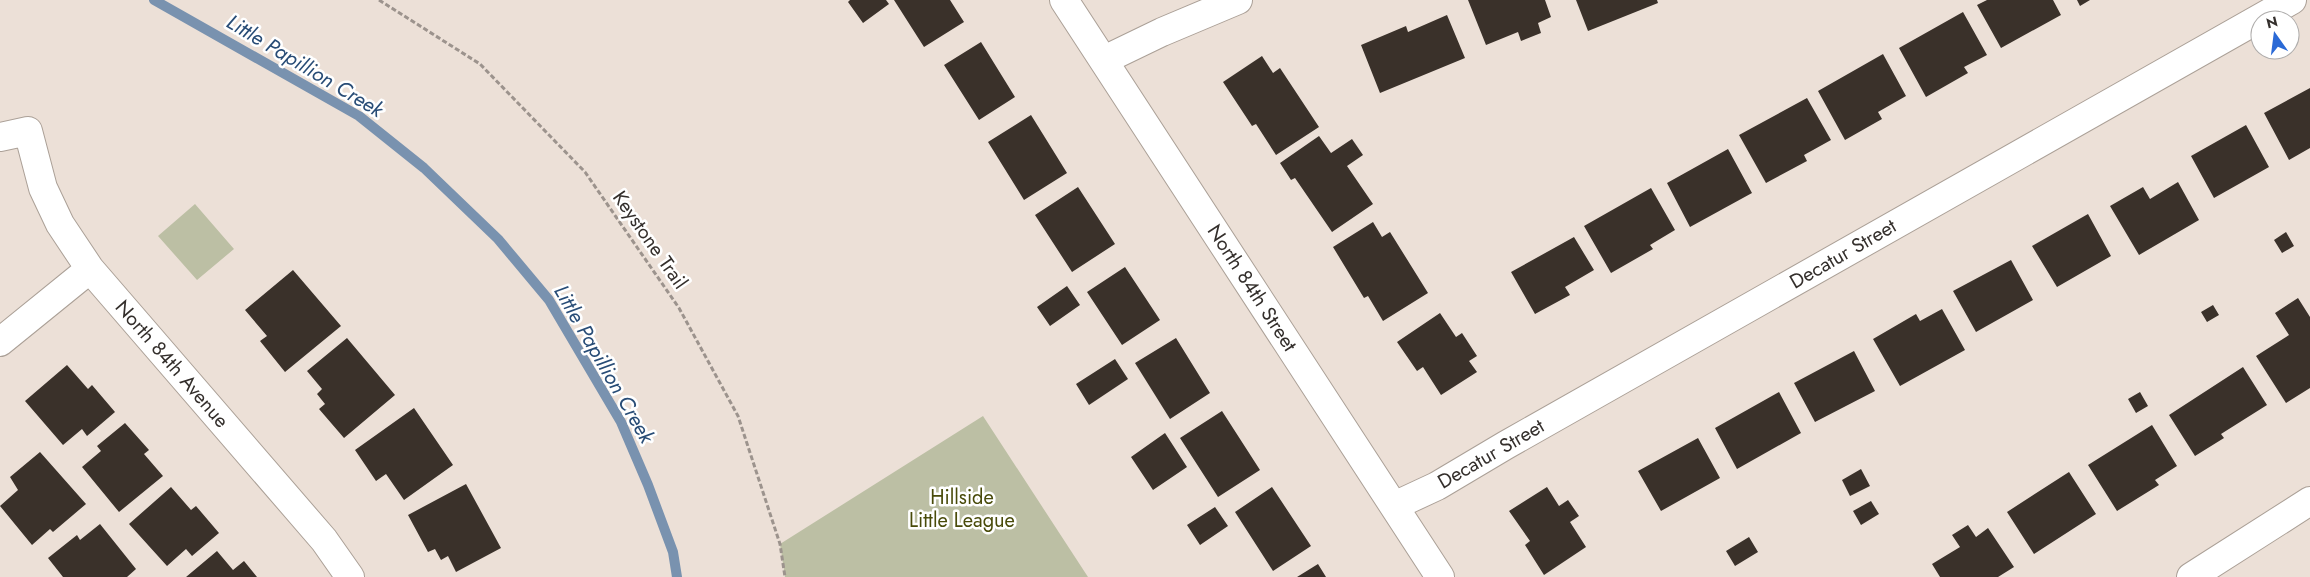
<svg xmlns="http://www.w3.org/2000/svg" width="2310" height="577" font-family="Jost,sans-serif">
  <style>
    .green { fill: #bcbfa4 }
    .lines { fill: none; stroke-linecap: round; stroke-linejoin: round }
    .stream { stroke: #7992af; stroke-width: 10 }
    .building { fill: #3a312a }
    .minor-casing { stroke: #aba097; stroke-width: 30 }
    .path { stroke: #9c938d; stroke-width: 3; stroke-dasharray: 5 2.5; stroke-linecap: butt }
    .minor { stroke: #fff; stroke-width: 28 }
    .labels { text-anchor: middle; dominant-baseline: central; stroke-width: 5; stroke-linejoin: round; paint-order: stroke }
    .street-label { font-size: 20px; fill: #342f2c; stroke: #fff }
    .park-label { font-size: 20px; fill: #494b0a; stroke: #fff }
    .water-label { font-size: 21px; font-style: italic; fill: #284c76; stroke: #fff }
  </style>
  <rect width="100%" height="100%" fill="#ece0d7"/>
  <path class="green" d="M195,204L234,249L197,280L158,236Z
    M983,416L1088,577H785L780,544Z"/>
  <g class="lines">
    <path class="stream" d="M154,0L359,116L424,168L498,239L549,300L621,422L648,485L673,552L677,577"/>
  </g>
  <path class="building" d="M850,0H886L889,4L863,23L848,2Z
    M894,0H950L964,22L924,47Z
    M1468,0H1545L1551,17L1538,23L1541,33L1521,41L1518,32L1486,45Z
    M1576,0H1657L1658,3L1588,31Z
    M1987,0H2053L2061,15L2001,48L1977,5Z
    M2077,0H2090L2080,6Z
    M1963,12L1987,55L1964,67L1968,73L1926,97L1899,48Z
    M1447,15L1465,58L1380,93L1361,45L1406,26L1408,32Z
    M981,42L1015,97L979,120L944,65Z
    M1883,54L1906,96L1878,112L1882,119L1845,140L1818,91Z
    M1262,56L1273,73L1280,68L1319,127L1276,155L1256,124L1252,126L1223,82Z
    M2310,88V148L2289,160L2264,113Z
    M1807,98L1831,140L1804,155L1807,161L1766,183L1739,135Z
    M1031,115L1067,173L1024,200L988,142Z
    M2246,125L2269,167L2214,198L2191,156Z
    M1319,136L1331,153L1352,139L1363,155L1347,166L1373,204L1332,232L1295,178L1291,180L1280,163Z
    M1728,149L1752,193L1690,227L1667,183Z
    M2178,182L2199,220L2139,255L2110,206L2143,187L2150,199Z
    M1078,187L1115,244L1072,272L1035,215Z
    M1651,188L1675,230L1650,245L1653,249L1611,273L1584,226Z
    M2088,214L2111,256L2057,287L2032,246Z
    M1373,222L1382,237L1390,232L1428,293L1383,321L1368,296L1364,298L1333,247Z
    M2286,232L2294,246L2282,253L2274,240Z
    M1574,237L1594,270L1565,287L1570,295L1535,314L1511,272Z
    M2011,260L2033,300L1976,332L1953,291Z
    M1125,267L1160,320L1122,345L1087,292Z
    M293,270L341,326L285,372L260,341L267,336L245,310Z
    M1067,286L1080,305L1050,326L1037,307Z
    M2298,298L2310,317V388L2286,403L2256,356L2289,335L2275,313Z
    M2213,305L2219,315L2207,322L2201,312Z
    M1942,309L1965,350L1900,386L1873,339L1916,314L1920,321Z
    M1440,313L1456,337L1462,333L1477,356L1469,361L1477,372L1441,395L1423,367L1417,371L1397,342Z
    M347,338L395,395L344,438L319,409L325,404L317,394L322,389L307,371Z
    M1176,338L1210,393L1170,419L1135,363Z
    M1854,351L1875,391L1815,422L1794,383Z
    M1115,359L1128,379L1089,405L1076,384Z
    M67,365L88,389L92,385L115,412L87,436L82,429L63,445L25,401Z
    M2243,367L2267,405L2221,434L2224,438L2195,456L2169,415Z
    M1779,392L1801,433L1737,469L1715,428Z
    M2140,392L2148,406L2136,413L2128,399Z
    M414,408L453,465L404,500L386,474L376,481L355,450Z
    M1222,411L1260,470L1218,497L1180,438Z
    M125,423L149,450L144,454L163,476L119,512L82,467L101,451L97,446Z
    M2152,425L2177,466L2155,480L2159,485L2117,511L2088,465Z
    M1165,433L1187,467L1153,490L1131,457Z
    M1698,438L1720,478L1661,511L1638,471Z
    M40,452L86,504L53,532L50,529L32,545L0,506L18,490L10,477Z
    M1861,469L1870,486L1850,496L1842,480Z
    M2069,472L2096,514L2034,554L2007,512Z
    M466,484L501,548L456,572L448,556L441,560L435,549L428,552L408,515Z
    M171,487L191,510L196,506L219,533L192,556L186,549L167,566L129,524Z
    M1272,487L1311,546L1273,571L1235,512Z
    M1547,487L1559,506L1568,500L1579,516L1570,522L1586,547L1544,575L1525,545L1530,541L1509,511Z
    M1871,501L1879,514L1861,525L1853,511Z
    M1215,507L1228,526L1200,545L1187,525Z
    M100,524L136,569L127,577H63L48,558L77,535L80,540Z
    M1968,525L1976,537L1988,528L2014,567L1998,577H1940L1932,564L1960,547L1952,535Z
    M1749,537L1758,552L1735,566L1726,551Z
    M217,551L233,570L244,561L257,577H186Z
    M1318,564L1326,577H1297Z"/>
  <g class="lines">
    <defs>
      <path id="minor" d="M1064,0L1440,577
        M1104,60L1162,32L1238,0
        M0,137L28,131L43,188L60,224L90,269L324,540L350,577
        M0,342L90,269
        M1394,506L1437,486L1506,445L2292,0
        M2191,577L2310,501"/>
    </defs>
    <use href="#minor" class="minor-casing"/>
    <path class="path" d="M379,0L480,64L585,172L679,308L738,416L780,544L785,577"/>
    <use href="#minor" class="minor"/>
  </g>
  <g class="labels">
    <g class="street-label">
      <text transform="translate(650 240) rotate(55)">Keystone Trail</text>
      <text transform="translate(1843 254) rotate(-30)">Decatur Street</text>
      <text transform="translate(1252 288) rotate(57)">North 84th Street</text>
      <text transform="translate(172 364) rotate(49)">North 84th Avenue</text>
      <text transform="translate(1491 454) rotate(-30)">Decatur Street</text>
    </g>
    <g class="park-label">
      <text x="962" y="497">Hillside<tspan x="962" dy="23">Little League</tspan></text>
    </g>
    <g class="water-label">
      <text transform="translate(305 66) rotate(31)">Little Papillion Creek</text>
      <text transform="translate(604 364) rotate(60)">Little Papillion Creek</text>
    </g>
  </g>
  <g transform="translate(2275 35) rotate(346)"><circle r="24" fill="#ffffff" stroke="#aeacab"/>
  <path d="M0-4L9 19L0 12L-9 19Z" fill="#2a69d6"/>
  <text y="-8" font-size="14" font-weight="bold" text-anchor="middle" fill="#342f2c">N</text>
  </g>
</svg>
